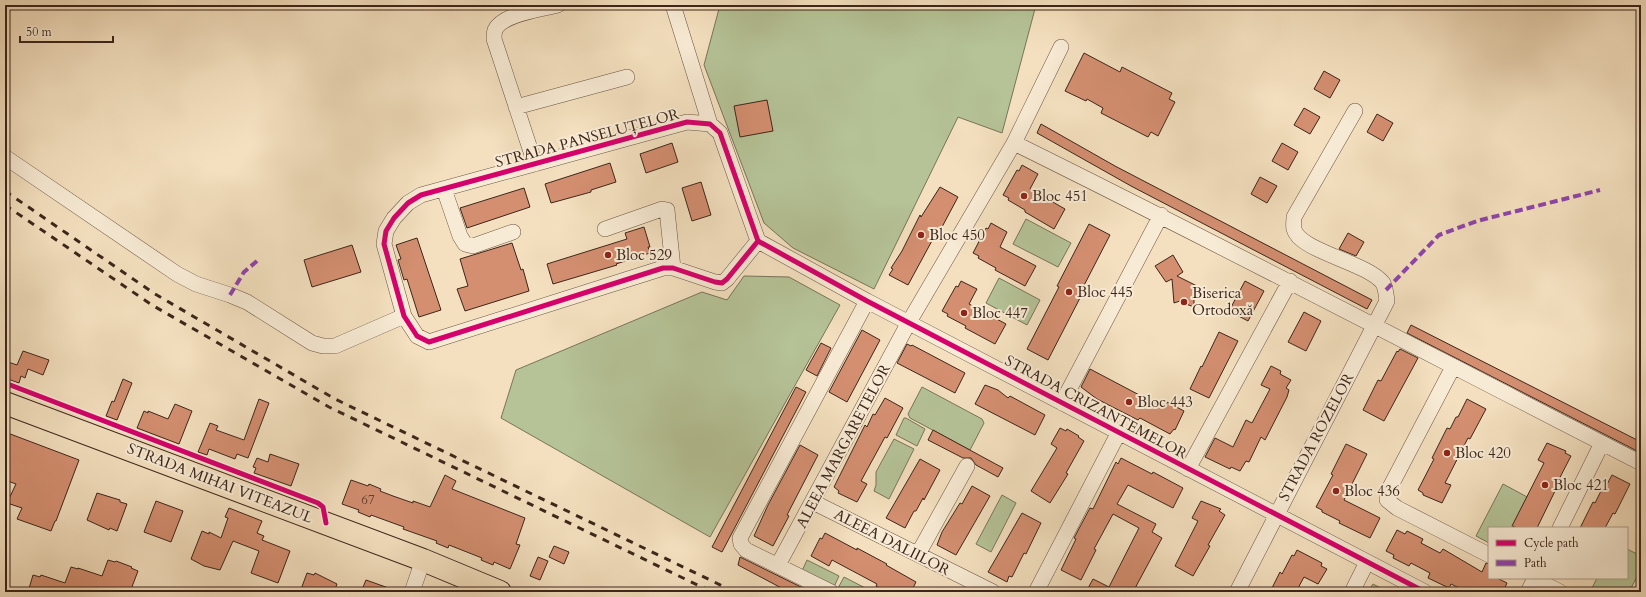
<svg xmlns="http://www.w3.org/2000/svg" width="1646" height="597" font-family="Cardo,serif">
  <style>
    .green { fill: #b5c397; stroke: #787459 }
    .building { fill: #d48f71; stroke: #3c251b }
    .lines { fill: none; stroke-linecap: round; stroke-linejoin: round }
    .minor-casing { stroke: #6a5444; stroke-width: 16 }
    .trunk-casing { stroke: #3c251b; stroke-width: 24 }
    .minor { stroke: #f8ebd5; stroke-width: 15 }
    .trunk { stroke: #f4e0bf; stroke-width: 22 }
    .rail { stroke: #3c251b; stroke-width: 3; stroke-dasharray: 7 7; stroke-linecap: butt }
    .quiet { stroke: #8e44ad; stroke-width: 4; stroke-dasharray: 8 4; stroke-linecap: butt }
    .cycleway-casing { stroke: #f8ebd5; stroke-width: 8 }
    .cycleway { stroke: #d6006c; stroke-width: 5 }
    .poi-dot { fill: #8f2418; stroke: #f8ebd5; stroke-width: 1.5 }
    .labels { text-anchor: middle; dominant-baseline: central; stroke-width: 4; stroke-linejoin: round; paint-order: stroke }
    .number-label { font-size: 13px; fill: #624030 }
    .street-label { font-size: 15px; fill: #3c251b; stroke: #f8ebd5 }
    .poi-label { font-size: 15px; fill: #3c251b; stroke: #f8ebd5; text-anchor: start }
  </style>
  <rect width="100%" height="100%" fill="#f4e0bf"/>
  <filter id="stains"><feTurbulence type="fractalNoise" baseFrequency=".005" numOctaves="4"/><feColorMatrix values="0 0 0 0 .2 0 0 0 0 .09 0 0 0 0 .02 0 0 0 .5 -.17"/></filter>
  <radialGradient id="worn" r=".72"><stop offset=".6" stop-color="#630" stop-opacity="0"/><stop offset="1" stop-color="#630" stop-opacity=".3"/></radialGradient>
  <path class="green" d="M720,5H1036L1002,133L958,117L874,289L793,248L764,223L704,65Z
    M1026,219L1071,243L1058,267L1013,244Z
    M744,276L789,277L840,305L710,537L501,418L516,370L702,292L727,300Z
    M999,278L1040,300L1027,325L986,303Z
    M922,387L982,419L984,423L970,450L910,418L908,414Z
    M904,418H906L925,429L917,446L896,435Z
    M894,439L914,449L889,499L874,491L876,485V472Z
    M1503,484L1529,498L1513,528H1489V543L1476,536Z
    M1002,495L1016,503L991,552L976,544Z
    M1627,549L1641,556V569L1629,592H1590L1597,578H1627Z
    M807,560L839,576L833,589L801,573Z
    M844,577L873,592H840L837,590Z
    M1373,584L1388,592H1368Z"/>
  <path class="building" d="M1084,53L1120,72L1122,67L1172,93L1169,99L1175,102L1158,136L1151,132L1148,137L1101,113L1103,108L1087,99L1086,101L1065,91Z
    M1324,71L1340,80L1330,98L1314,89Z
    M767,100L773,131L740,137L734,106Z
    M1304,108L1320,117L1310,134L1294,125Z
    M1377,114L1393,123L1383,141L1367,132Z
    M1041,124L1115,166L1372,300L1367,309L1131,186L1037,133Z
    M672,143L678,162L646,173L640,154Z
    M1282,143L1298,152L1288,170L1272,161Z
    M610,163L616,182L591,190V192L551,203L545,184Z
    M1022,165L1038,174L1030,189L1065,209L1054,229L1025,212V210L1008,200L1009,198L1003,195L1017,170L1019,171Z
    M1260,177L1277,186L1267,203L1251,194Z
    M701,182L711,215L692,221L682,188Z
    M940,187L958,197L942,227L940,226L908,285L889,275L893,269L891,268L902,251L920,215L921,217Z
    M524,188L530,207L467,228L460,208Z
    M991,223L1007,232L1000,247L1036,266L1025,286L995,270L996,268L978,258L979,256L973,253L986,228L988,229Z
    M1089,224L1110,235L1078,297L1080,298L1048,360L1027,349L1059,287L1057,286Z
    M644,227L650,247H648L650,253L616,264L617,265L553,284L547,264L627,239L625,233Z
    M1348,233L1364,242L1356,256L1339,249Z
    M417,238L441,310L419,317L407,279L404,280L398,260L401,259L396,245Z
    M512,243L521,270L523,269L529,291L465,311L457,289L468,286L460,259Z
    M352,245L361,272L312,287L304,260Z
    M1173,255L1183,272L1177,276L1197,286L1194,292L1197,297L1194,299V307L1186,304L1183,305L1180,301L1174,303L1172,279L1166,282L1155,266Z
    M961,281L977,289L969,304L1006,324L995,344L965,328L966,326L947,316L948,314L942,311L956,286L958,287Z
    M1245,281L1264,291L1248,321L1229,311Z
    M1304,312L1321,321L1306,351L1288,342Z
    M1411,325L1641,442V453L1407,333Z
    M862,330L880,340L847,402L829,392Z
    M1219,332L1238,341L1209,398L1190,389L1201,366L1202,367Z
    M821,343L831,348L817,376L806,370Z
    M907,344L911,346L912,345L965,373L955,393L897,363Z
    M1400,349L1418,358L1384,421L1363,410L1378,380L1381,381L1397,351L1398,352Z
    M23,351L49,360L43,375L28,369L25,378L21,376L19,383L5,378V361L17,365Z
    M1271,366L1281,371L1280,374L1291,380L1286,388L1289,390L1287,397L1265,440L1261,437L1249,462L1246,461L1240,471L1231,467L1230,469L1205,457L1215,438L1233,447L1246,420L1252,423L1270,389L1261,385Z
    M1090,369L1164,408L1167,402L1184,411L1175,430L1174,429L1170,434L1140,418L1138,420L1097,399L1081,387Z
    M123,379L132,383L117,420L106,416L112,401L114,402Z
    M985,385L998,390L1008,398L1010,396L1045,415L1035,435L975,404Z
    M796,387L806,392L722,552L712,547Z
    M885,398L903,408L887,438L885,437L861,481L867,484L857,502L838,493L839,491L834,487L865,425L867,427L873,414L875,415Z
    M259,399L269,403L248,458L237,454L235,459L209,449L207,455L198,452L210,423L218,426L216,430L244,440Z
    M1467,399L1486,409L1470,439L1468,438L1445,483L1451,485L1442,503L1423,495V493L1418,490L1434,459L1432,458L1447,428L1450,429L1456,417H1458Z
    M175,404L192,411L179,444L137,428L144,411L148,413V411L168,419Z
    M1060,428L1066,431L1067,429L1079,436L1078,437L1084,441L1066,473L1068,474L1050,503L1031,491L1057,448L1051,444Z
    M933,430L1003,468L998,477L976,465L971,458H963L928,440Z
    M5,432L79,460L56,521H55L51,531L17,519L22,508L7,503L16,484L5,480Z
    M1547,443L1566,451L1565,453L1571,456L1555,487H1557L1537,528H1518L1512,526L1544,463L1538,460Z
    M1346,444L1367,454L1344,500L1380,518L1370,538L1339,523L1340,521L1322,512V510L1316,507L1333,475L1331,474Z
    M800,445L818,455L787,515L789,516L773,546L754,536L768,505Z
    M270,454L299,464L291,486L254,473L256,468L253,467L257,458L268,462Z
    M1121,458L1152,474L1153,472L1183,488L1173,508L1128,485L1117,504L1156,524L1152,532L1162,538L1133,592H1086L1093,579L1109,587L1139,528L1113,514L1094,549L1096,550L1081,580L1061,570L1076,539L1074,538L1090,508L1093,509L1116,462L1118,464Z
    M920,459L940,470L924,500L923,498L916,511H914L905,528L886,518Z
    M445,475L456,481L452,489L525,518L516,544L520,545L510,569L494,562L493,565L481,560L482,558L449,545L448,548L436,543L437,541L403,529L404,527L371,515L370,517L358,512L359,510L342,504L351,480L368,486L369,484L381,489L380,491L393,496L413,503V501L430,507Z
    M1612,475L1630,484L1615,514L1613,513L1605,528H1580L1593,502L1595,503L1601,491L1603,492Z
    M972,486L990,496L956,555L937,545L942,532L960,503L962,504Z
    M97,493L120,500V502L127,504L117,531L110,528L109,530L87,520Z
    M156,501L183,511L171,542L144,532Z
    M1201,501L1221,509L1219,511L1225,515L1208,545L1210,546L1193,576L1175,566L1198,521L1192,518Z
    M229,508L262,521L257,533L264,536L262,540L290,551L278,583L251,573L259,551L233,541L220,570L204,566L191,559L202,531L209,534V532L221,538L228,518L225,517Z
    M1022,513L1041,523L1026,554L1024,553L1012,577L1009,576L1007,582L988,572Z
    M1397,530L1405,534L1407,531L1423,539L1421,543L1440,553L1443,549L1482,572L1486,563L1489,564V578H1497L1507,583L1503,592H1467L1451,584L1449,588L1428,578L1430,573L1411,563L1409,566L1393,558L1394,555L1386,551Z
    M825,533L857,550V548L887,564L886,565L916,582L911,592H887L876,586L877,584L832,560L829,566L811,556L820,538L822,539Z
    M554,546L569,552L564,564L549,557Z
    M1297,550L1322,563L1321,566L1327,569L1318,584L1304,577L1296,592H1270L1280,572L1282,574L1292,555L1294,556Z
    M538,557L548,561L540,580L530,576Z
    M740,557L742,558L811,592H789L738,565Z
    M108,560L115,562L116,561L132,567L131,568L138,571L130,592H109L96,587L94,592H28L33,575L40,577L41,575L65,583L71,567L78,569V568L102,576Z
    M307,573L314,575L315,573L337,584L334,592H300Z
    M366,580L397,591V592H361Z"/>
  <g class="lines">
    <defs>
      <path id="minor" d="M673,5L710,124
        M516,107L627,77
        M687,122L710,124L720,133L758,241L727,279L722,283L715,282L673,268H663L429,342L417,336L404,316L384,244L386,231L394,218L408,203L421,195Z
        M1014,143C1225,247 1432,356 1641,463
        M5,157L177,274L196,284L230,295L247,302L312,343L323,346H335L404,316
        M535,164L494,39C494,37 494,33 495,30C502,14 542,9 558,5
        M444,189L460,236L465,244L473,246L513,232
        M605,229L662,209L667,210L673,268
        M758,241L867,301L1425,592
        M1453,367L1387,493V500L1397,508L1489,555
        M1062,403L1161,215
        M1188,469L1290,281
        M813,502L993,592
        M1560,528L1602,443
        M918,554L967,466
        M778,565L909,322L1014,143L1061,47
        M1533,578L1560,592
        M412,592L423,560
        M831,592L746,550L741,544L740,538L867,301
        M1036,592L1119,432
        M1237,592L1387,301C1386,295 1386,289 1383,283C1366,262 1299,251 1294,229C1293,226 1294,221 1294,217L1355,111
        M1352,592L1367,562
        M1528,592L1535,578"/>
      <path id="trunk" d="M5,403L423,560L500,592"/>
    </defs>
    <use href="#minor" class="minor-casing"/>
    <use href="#trunk" class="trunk-casing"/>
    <use href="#minor" class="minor"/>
    <use href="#trunk" class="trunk"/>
    <path class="rail" d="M5,191L155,294L335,399L735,592
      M5,205L152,305L329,407L712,592"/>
    <path class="quiet" d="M1386,290L1439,235L1477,221L1600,190
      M230,295L244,272L257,261"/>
    <defs>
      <path id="cycleway" d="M687,122L710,124L720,133L758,241L727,279L722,283L715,282L673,268H663L429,342L417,336L404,316L384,244L386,231L394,218L408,203L421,195Z
        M758,241L867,301L1425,592
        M5,383L318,503L323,507L326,523"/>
    </defs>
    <use href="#cycleway" class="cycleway-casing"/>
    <use href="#cycleway" class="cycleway"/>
  </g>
  <g class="poi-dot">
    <circle cx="1024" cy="196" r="4"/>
    <circle cx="921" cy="235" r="4"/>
    <circle cx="608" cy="255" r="4"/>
    <circle cx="1069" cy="292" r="4"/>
    <circle cx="1184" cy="302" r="4"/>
    <circle cx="964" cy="313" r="4"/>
    <circle cx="1129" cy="402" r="4"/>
    <circle cx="1447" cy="453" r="4"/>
    <circle cx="1545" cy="485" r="4"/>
    <circle cx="1336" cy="491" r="4"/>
  </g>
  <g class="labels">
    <g class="number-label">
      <text x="368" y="500">67</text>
    </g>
    <g class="street-label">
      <text transform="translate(587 138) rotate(-15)">STRADA PANSELUȚELOR</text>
      <text transform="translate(1096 407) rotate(28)">STRADA CRIZANTEMELOR</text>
      <text transform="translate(1316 437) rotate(-62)">STRADA ROZELOR</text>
      <text transform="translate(843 446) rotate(-62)">ALEEA MARGARETELOR</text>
      <text transform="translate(220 483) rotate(21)">STRADA MIHAI VITEAZUL</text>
      <text transform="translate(892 542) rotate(27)">ALEEA DALIILOR</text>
    </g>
    <g class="poi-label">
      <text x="1032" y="196">Bloc 451</text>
      <text x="929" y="235">Bloc 450</text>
      <text x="616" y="255">Bloc 529</text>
      <text x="1077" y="292">Bloc 445</text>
      <text x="1192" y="293">Biserica<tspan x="1192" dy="17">Ortodoxă</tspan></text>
      <text x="972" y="313">Bloc 447</text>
      <text x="1137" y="402">Bloc 443</text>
      <text x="1455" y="453">Bloc 420</text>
      <text x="1553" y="485">Bloc 421</text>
      <text x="1344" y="491">Bloc 436</text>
    </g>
  </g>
  <rect width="1646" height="597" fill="none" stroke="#f4e0bf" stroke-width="20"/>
  <rect x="6" y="6" width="1634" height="585" fill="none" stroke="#3c251b" stroke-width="2"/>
  <rect x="10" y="10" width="1626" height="577" fill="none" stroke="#3c251b"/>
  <rect x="1488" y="527" width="140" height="52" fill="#f8ebd5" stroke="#ad9c8b"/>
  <rect x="1496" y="540" width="20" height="6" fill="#d6006c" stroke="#ad9c8b"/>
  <text x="1524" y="547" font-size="12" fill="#3c251b">Cycle path</text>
  <rect x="1496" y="560" width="20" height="6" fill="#8e44ad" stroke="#ad9c8b"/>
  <text x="1524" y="567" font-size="12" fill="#3c251b">Path</text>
  <path d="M20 36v6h93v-6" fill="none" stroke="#3c251b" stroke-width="2"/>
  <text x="26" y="36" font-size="12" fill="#3c251b" stroke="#f8ebd5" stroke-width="3" paint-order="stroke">50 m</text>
  <rect width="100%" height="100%" filter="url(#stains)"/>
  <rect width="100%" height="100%" fill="url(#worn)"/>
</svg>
